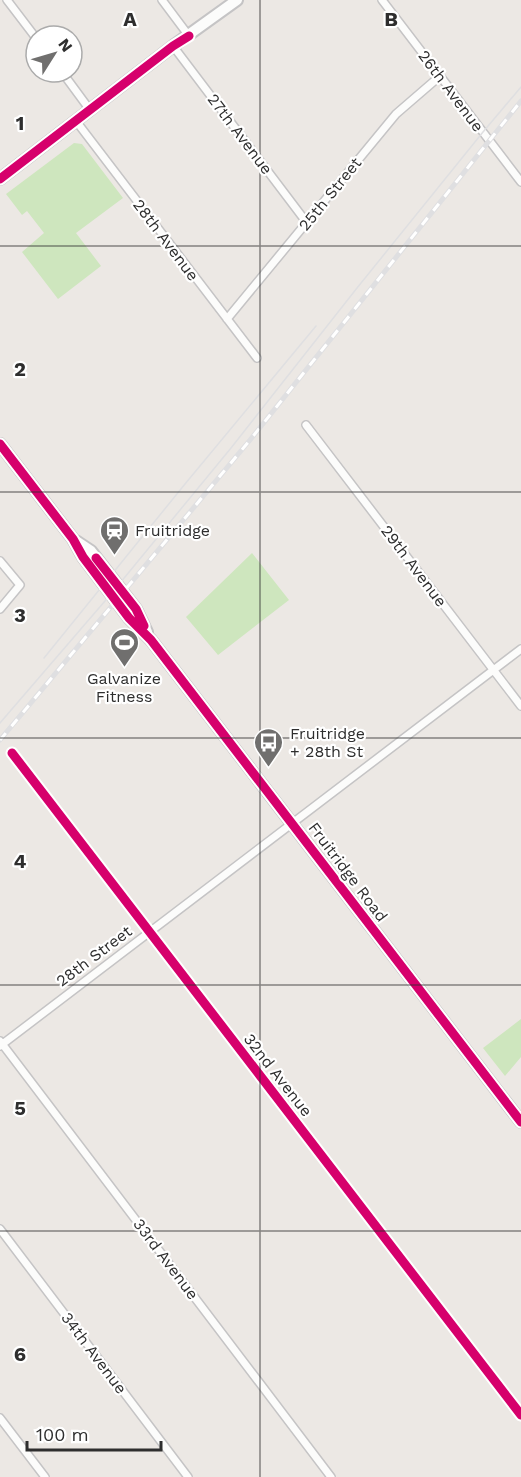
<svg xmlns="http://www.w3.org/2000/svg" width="521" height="1477" font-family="'Work Sans',sans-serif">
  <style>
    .green { fill: #cee6be }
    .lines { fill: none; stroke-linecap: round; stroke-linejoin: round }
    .street-casing { stroke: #c5c4c5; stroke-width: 10 }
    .secondary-casing { stroke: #c5c4c5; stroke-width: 14 }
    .street { stroke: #fcfcfb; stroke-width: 7 }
    .secondary { stroke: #fcfcfb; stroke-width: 10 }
    .tram { stroke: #dfdfe1; stroke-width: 1.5 }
    .rail-casing { stroke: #dfdfe1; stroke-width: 5 }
    .rail { stroke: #fff; stroke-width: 3; stroke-dasharray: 9; stroke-linecap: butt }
    .cycleway-casing { stroke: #fff; stroke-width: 13 }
    .cycleway { stroke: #d6006c; stroke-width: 9 }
    .grid { fill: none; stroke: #2e2e2e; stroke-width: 1.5; stroke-opacity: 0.55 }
    .labels { text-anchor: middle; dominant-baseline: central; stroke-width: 4.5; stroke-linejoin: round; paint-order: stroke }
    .street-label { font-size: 16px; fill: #2e2e2e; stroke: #fff }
    .poi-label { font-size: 16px; fill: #2e2e2e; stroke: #fff; text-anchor: start }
    .grid-label { font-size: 20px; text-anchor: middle; font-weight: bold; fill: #2e2e2e; stroke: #fff; stroke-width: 4.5; stroke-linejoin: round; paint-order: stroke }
  </style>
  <rect width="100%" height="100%" fill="#ece8e4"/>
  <path class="green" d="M74,143L82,144L123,198L76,233L101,266L58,299L22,252L44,233L27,211L22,215L6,194Z
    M252,553L289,600L218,655L186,617Z
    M521,1019V1057L505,1076L483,1048Z"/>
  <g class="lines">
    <defs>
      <path id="street" d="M7,0L36,38
        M162,0L189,36
        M382,0L521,182
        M173,46L307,223
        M62,72L90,110
        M76,121L257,358
        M227,319L396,114L440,76
        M306,425L521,706
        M0,561L20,585L0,609
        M12,753L521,1415
        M0,1041L331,1477
        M0,1046L521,649
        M0,1229L188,1477
        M0,1418L45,1477"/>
      <path id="secondary" d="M0,179L173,46L237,0
        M0,444L73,539L83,557L129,618L151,640L521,1122
        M76,541L91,551L136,609L147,632"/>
    </defs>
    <use href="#street" class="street-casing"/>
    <use href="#secondary" class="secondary-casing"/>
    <use href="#street" class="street"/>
    <use href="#secondary" class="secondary"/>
    <path class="tram" d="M44,658L185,484L316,326
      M0,723L111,594L231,448L357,288L483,132L521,87"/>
    <defs>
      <path id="rail" d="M0,740L250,440L521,101"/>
    </defs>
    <use href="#rail" class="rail-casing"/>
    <use href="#rail" class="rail"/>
    <defs>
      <path id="cycleway" d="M0,179L173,46L189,36
        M0,444L73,539L83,557L129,618L151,640L521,1122
        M96,558L136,609L144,626
        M12,753L521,1415"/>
    </defs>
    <use href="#cycleway" class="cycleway-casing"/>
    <use href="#cycleway" class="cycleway"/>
  </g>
  <path class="grid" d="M260,0V1477M0,246H521M0,492H521M0,738H521M0,985H521M0,1231H521"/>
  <defs>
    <symbol id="station-pin" viewBox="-11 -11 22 30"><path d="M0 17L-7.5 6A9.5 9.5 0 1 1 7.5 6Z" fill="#706f6e" stroke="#fff"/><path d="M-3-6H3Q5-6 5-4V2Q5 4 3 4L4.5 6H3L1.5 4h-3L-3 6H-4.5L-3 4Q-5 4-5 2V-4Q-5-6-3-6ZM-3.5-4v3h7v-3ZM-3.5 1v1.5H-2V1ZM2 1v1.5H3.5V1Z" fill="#fff"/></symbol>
    <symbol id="stadium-pin" viewBox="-11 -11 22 30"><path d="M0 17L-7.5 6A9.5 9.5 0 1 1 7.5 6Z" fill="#706f6e" stroke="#fff"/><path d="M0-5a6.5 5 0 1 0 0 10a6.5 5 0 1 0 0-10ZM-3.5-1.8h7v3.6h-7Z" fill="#fff"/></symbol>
    <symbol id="bus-pin" viewBox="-11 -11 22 30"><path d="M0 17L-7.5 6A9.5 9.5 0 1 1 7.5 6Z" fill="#706f6e" stroke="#fff"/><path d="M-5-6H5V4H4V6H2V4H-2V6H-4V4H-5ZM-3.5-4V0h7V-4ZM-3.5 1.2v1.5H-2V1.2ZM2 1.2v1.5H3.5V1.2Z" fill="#fff"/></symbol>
  </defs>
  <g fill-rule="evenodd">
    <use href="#station-pin" x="98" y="514" width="33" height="45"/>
    <use href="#stadium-pin" x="108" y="626" width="33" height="45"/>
    <use href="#bus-pin" x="252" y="726" width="33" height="45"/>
  </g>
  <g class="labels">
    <g class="street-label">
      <text transform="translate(451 91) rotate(53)">26th Avenue</text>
      <text transform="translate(240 134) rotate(53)">27th Avenue</text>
      <text transform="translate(330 194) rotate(-51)">25th Street</text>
      <text transform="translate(166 240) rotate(53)">28th Avenue</text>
      <text transform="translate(414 566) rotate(53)">29th Avenue</text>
      <text transform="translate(348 872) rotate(53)">Fruitridge Road</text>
      <text transform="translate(94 956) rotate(-37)">28th Street</text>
      <text transform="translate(278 1075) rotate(52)">32nd Avenue</text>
      <text transform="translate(166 1259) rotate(53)">33rd Avenue</text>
      <text transform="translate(94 1353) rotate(53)">34th Avenue</text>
    </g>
    <g class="poi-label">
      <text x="135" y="530">Fruitridge</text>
      <text x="124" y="678" text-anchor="middle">Galvanize<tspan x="124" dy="18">Fitness</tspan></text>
      <text x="290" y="733">Fruitridge<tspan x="290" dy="18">+ 28th St</tspan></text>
    </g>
  </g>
  <g class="grid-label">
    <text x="130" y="26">A</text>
    <text x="391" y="26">B</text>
    <text x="20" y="130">1</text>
    <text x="20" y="376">2</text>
    <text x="20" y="622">3</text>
    <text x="20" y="868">4</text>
    <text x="20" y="1115">5</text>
    <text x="20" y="1361">6</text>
  </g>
  <g transform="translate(54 54) rotate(53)"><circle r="28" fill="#ffffff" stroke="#ababab" stroke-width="1.5"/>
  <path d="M0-4.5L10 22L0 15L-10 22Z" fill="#706f6e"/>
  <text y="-9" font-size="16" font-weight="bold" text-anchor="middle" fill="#2e2e2e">N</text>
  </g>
  <path d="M27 1441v9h134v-9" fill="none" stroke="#2e2e2e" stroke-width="3"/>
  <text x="36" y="1441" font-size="18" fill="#2e2e2e" stroke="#ffffff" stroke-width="4.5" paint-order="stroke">100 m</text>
</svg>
